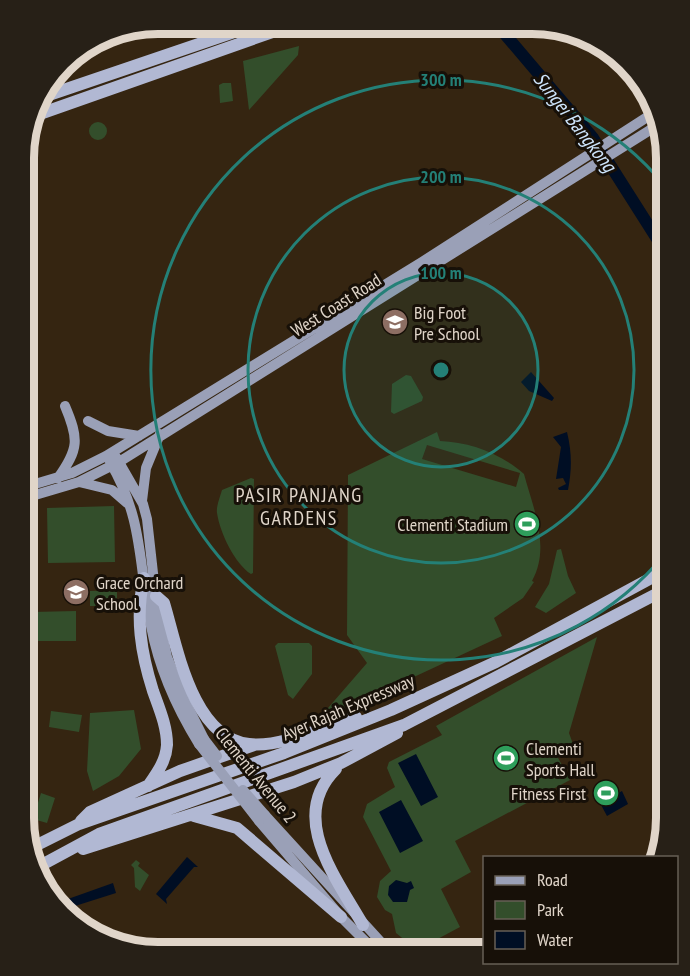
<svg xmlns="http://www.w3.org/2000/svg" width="690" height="976" font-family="'PT Sans Narrow',sans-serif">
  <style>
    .green { fill: #334e2b; fill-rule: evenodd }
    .water { fill: #000e24 }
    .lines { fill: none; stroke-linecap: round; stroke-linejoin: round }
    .river { stroke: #000e24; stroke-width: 12 }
    .major { stroke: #9aa0b7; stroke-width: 10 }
    .highway { stroke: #b1b8d3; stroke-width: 12 }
    .major-bridge { stroke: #9aa0b7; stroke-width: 10 }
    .ring { fill: none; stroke: #248077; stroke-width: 3 }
    .labels { text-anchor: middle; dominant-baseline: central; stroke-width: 6; stroke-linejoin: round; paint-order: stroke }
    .street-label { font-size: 18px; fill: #e0d5c9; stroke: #171008 }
    .poi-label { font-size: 18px; fill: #e0d5c9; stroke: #171008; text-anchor: start }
    .water-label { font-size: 20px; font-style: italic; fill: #cee5fc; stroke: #171008 }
    .neighbourhood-label { font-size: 20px; letter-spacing: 1.5px; fill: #e0d5c9; stroke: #171008 }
    .rim { fill: none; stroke: #e0d5c9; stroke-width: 8 }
    .centre { fill: #248077; stroke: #171008; stroke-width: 3 }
    .ring-label { font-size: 18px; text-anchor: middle; font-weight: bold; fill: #248077; stroke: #171008; stroke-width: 6; stroke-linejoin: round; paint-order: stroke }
  </style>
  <rect width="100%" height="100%" fill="#352511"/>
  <path class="green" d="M299,46L298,55L249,110L243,61Z
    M223,83H231L233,101L220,103L219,85Z
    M89 131a9 9 0 1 1 18 0a9 9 0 1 1-18 0Z
    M406,375L411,376L423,397L422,401L394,414L391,412L392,384Z
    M437,432L440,441C470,442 502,454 524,474C533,508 551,547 532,581L534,582L523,598L494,618L502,636L315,723L367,663L347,635L348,475ZM427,445L520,473L516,487L422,459Z
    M251,478L254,479L253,573L251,574C235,564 220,533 217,513C216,507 220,497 222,490Z
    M114,506L115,562L48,563L47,508Z
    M561,549L568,576L576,593L546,613L535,607L549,584L557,550Z
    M117,590V606H90V591Z
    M76,611V641H32V612Z
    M597,637L569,733L573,744L556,754L570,780L455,841L471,872L441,889L460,927L417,950L396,933L392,914L385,910L377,897L380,881L391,871L363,817L367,804L395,787L387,768L389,762L442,735L436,726Z
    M278,643H309L312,646V674L293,699L288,695L275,646Z
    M134,710L141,749L119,776L93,791L87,771L90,713Z
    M51,711L82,715L79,732L49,727Z
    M41,793L55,798L47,823L33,819Z
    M136,860L140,863L138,866L149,875L140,891L135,887L134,868L131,865Z"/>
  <path class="water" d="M531,372L554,398L552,401L529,391L521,382Z
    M567,432C572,453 572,469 568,490H559L558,488L566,484L563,478L556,479L561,447L553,437Z
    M416,754L438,797L421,806L398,763Z
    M622,791L628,804L607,816L600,803Z
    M401,800L423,841L400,853L379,812Z
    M187,857L198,867H194L166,899L167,904L156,894Z
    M396,880L407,883L411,881L414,888L410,890L407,902H393L388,895L389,886Z
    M113,883L116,893L75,906L77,912L70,914L66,909L71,908L68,899Z"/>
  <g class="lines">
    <path class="river" d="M498,26L593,138L666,253"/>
    <path class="major" d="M88,421L108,431L139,436
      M116,457L143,504L147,519L157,609L167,657L184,699L204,739
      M110,462C144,520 138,563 151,626C159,669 176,707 199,744
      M58,478C79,449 79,439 65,406
      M79,482L112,490L127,503
      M25,487L72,473L106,456L422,262L655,112
      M25,498L79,482L119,462L658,125
      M142,501L146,468L160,434
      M265,815L390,952
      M259,821L341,917L376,952"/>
    <path class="highway" d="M40,98L243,29
      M34,116L281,29
      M144,578C135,617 141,653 153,691C159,708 167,726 167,745C166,761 157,773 148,786
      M156,596L164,603C177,646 192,738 249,744C279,748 327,726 356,717
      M336,769C287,817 337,879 363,925
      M194,816L237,828L341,917
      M81,821L90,812L180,771L254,745
      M31,848L79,824L284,753L391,710L496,662L666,570
      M83,849L294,782L341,763L397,733
      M36,868L99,834L404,725L666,589"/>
    <path class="major-bridge" d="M204,739L217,756
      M199,744L259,821
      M243,790L265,815"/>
  </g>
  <circle cx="441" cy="370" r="97" fill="#248077" fill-opacity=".12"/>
  <g class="ring">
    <circle cx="441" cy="370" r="97"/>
    <circle cx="441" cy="370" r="193"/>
    <path d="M665 554A290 290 0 1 1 665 186"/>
  </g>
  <defs>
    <symbol id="school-disc" viewBox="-11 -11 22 22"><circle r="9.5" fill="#8d6e63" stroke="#171008"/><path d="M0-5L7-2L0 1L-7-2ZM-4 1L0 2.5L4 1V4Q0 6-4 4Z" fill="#fff"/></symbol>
    <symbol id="stadium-disc" viewBox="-11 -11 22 22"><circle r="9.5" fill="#2e9e5b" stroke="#171008"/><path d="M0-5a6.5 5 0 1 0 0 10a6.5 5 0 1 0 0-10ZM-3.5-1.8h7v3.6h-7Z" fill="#fff"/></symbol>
  </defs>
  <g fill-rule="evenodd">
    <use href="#school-disc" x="380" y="307" width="30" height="30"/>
    <use href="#stadium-disc" x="512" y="509" width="30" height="30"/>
    <use href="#school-disc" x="61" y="577" width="30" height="30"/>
    <use href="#stadium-disc" x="491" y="743" width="30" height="30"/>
    <use href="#stadium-disc" x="591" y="778" width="30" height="30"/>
  </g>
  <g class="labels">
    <g class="street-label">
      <text transform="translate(336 305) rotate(-32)">West Coast Road</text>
      <text transform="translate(348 707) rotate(-23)">Ayer Rajah Expressway</text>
      <text transform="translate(256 775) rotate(51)">Clementi Avenue 2</text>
    </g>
    <g class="poi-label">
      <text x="414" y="312">Big Foot<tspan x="414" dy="21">Pre School</tspan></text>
      <text x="508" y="524" text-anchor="end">Clementi Stadium</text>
      <text x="96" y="582">Grace Orchard<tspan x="96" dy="21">School</tspan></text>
      <text x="526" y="748">Clementi<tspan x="526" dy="21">Sports Hall</tspan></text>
      <text x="586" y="793" text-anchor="end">Fitness First</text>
    </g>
    <g class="water-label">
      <text transform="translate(575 122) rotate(52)">Sungei Bangkong</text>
    </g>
    <g class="neighbourhood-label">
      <text x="299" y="495">PASIR PANJANG<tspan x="299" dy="23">GARDENS</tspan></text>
    </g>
  </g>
  <path d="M0 0H690V976H0ZM158 34H532A124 124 0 0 1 656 158V818A124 124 0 0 1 532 942H158A124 124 0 0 1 34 818V158A124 124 0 0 1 158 34Z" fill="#272017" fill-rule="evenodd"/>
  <path class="rim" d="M158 34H532A124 124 0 0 1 656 158V818A124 124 0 0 1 532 942H158A124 124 0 0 1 34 818V158A124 124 0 0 1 158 34Z"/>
  <circle cx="441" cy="370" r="9" class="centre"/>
  <g class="ring-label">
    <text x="441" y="86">300 m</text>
    <text x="441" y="183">200 m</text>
    <text x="441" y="279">100 m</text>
  </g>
  <rect x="483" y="856" width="195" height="108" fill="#171008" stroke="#675f55" stroke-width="1.5"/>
  <rect x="495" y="876" width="30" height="9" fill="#9aa0b7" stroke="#675f55" stroke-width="1.5"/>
  <text x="537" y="886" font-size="18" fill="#e0d5c9">Road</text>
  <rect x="495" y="901" width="30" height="18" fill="#334e2b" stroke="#675f55" stroke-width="1.5"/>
  <text x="537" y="916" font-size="18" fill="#e0d5c9">Park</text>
  <rect x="495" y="931" width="30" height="18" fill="#000e24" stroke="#675f55" stroke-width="1.5"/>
  <text x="537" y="946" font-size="18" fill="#e0d5c9">Water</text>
</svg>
